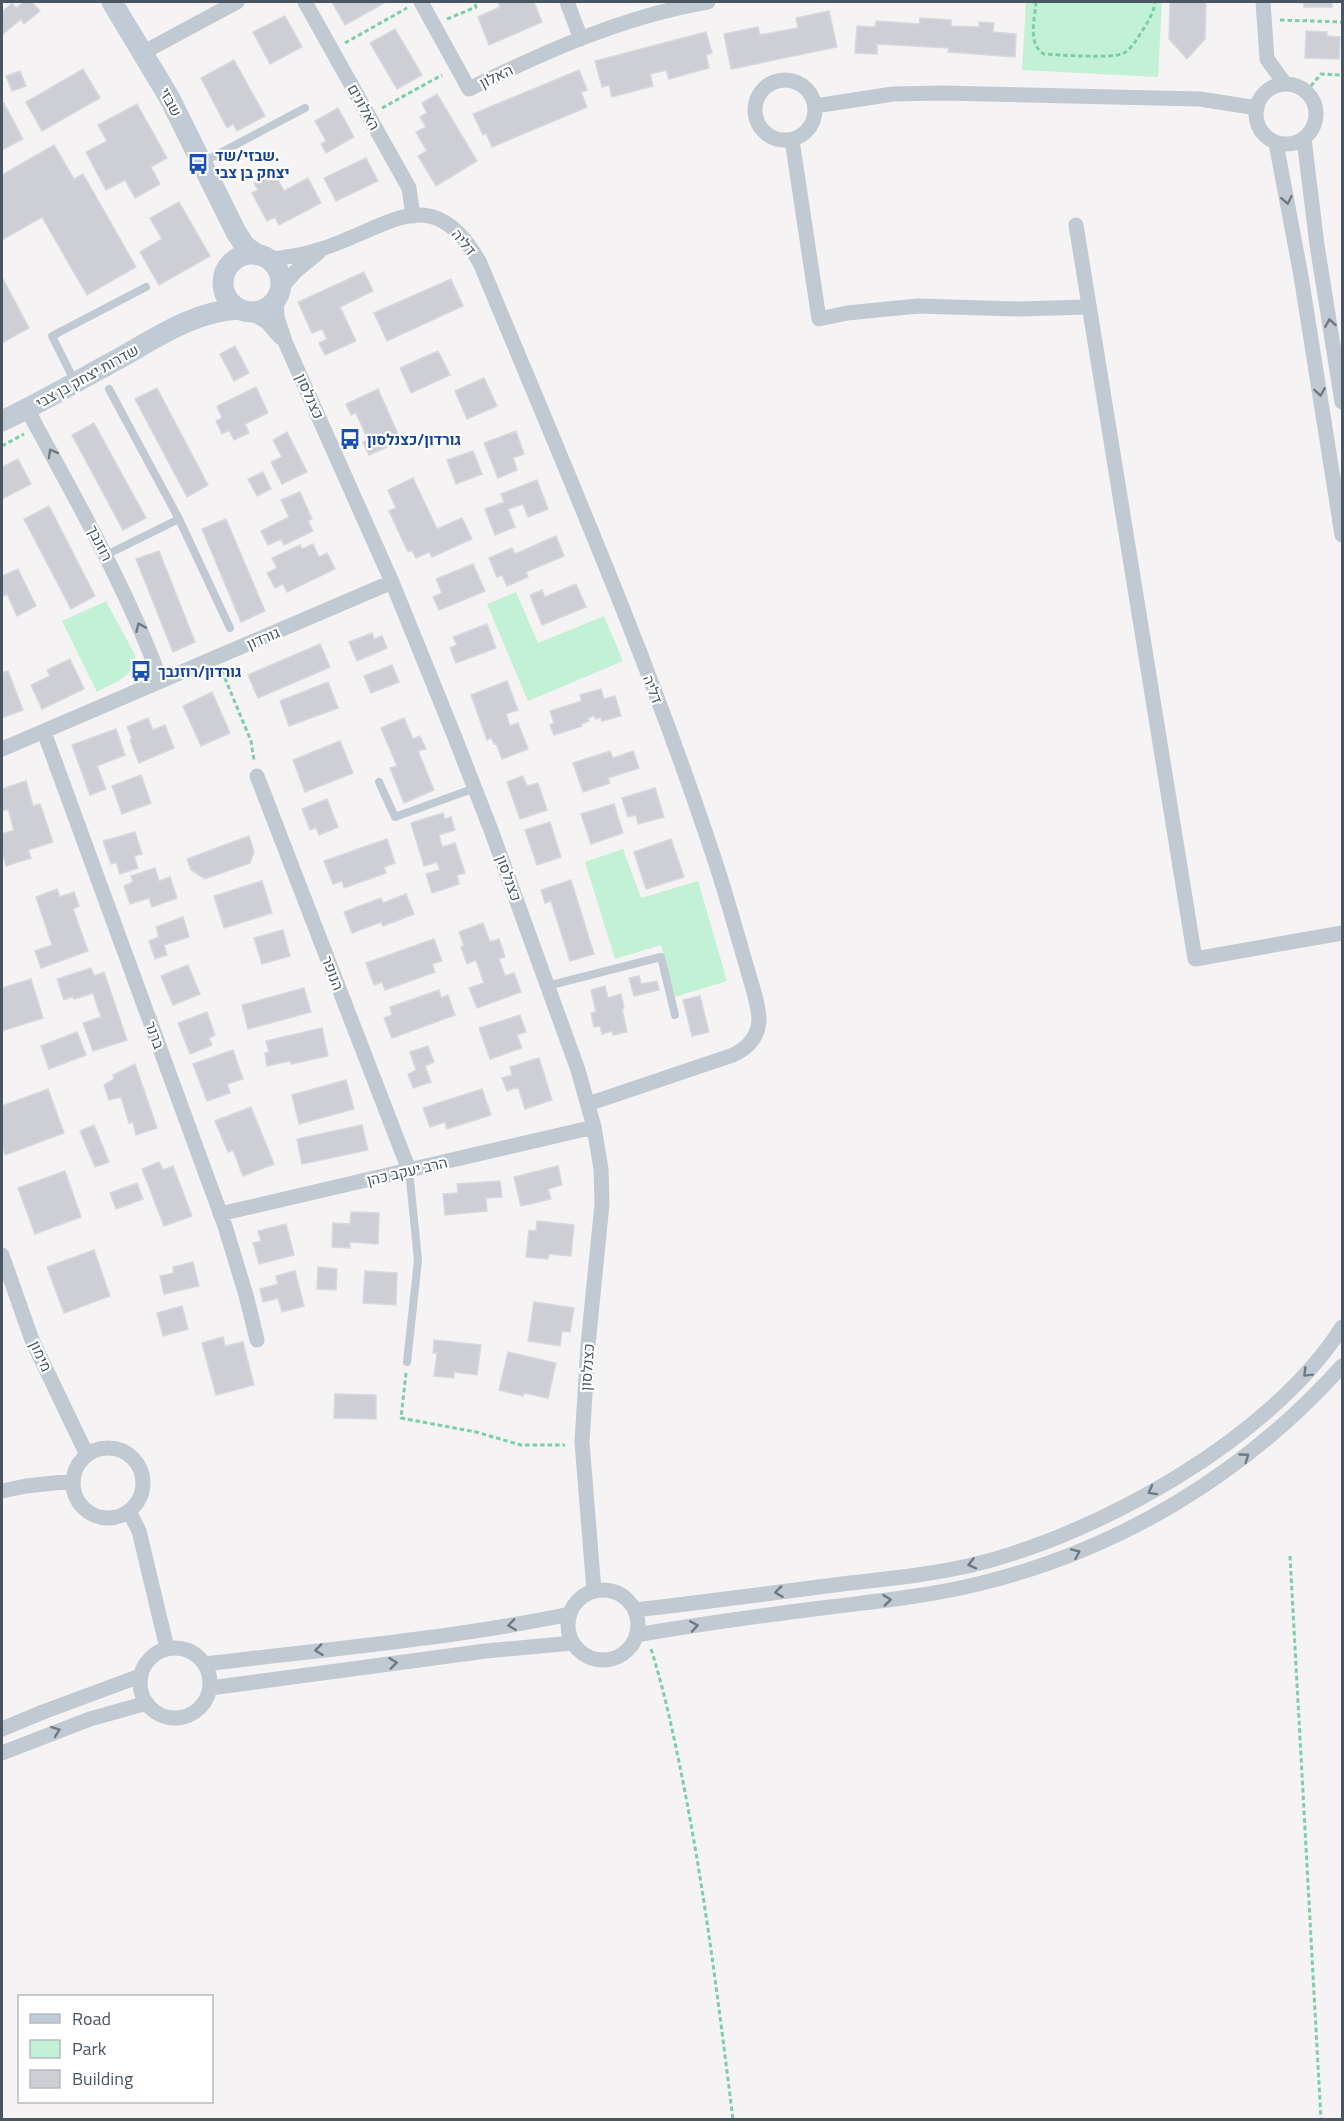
<svg xmlns="http://www.w3.org/2000/svg" width="1344" height="2121" font-family="'Titillium Web',Heebo,sans-serif">
  <style>
    .green { fill: #c3f1d5 }
    .building { fill: #cdcfd5; stroke: #d7d9de; stroke-width: 1.5 }
    .lines { fill: none; stroke-linecap: round; stroke-linejoin: round }
    .path { stroke: #7ad0a6; stroke-width: 3; stroke-dasharray: 4.5 3; stroke-linecap: butt }
    .lane { stroke: #c1cad2; stroke-width: 8 }
    .street { stroke: #c1cad2; stroke-width: 15 }
    .secondary { stroke: #c1cbd6; stroke-width: 21 }
    .oneway { stroke: #6e7983 }
    .labels { text-anchor: middle; dominant-baseline: central; stroke-width: 4.5; stroke-linejoin: round; paint-order: stroke }
    .street-label { font-size: 15px; fill: #4a5661; stroke: #fff }
    .transit-label { font-size: 15px; font-weight: bold; fill: #164399; stroke: #fff; text-anchor: start }
  </style>
  <rect width="100%" height="100%" fill="#f5f3f3"/>
  <path class="green" d="M1026,2H1162L1158,77L1022,70Z
    M516,592L538,643L604,616L623,661L528,701L487,604Z
    M106,601L135,655C136,677 113,683 97,692L62,621Z
    M623,849L641,898L698,881L727,981L675,997L661,945L615,959L585,862Z"/>
  <path class="building" d="M24,2H32L40,11L24,24L21,19L2,35V12L12,3L16,8Z
    M332,2H386L345,25Z
    M498,2H534L542,22L489,45L478,17L500,7Z
    M1170,2H1206L1205,39L1187,59L1169,39Z
    M1295,2H1332V7H1304V3Z
    M829,11L837,47L731,69L724,34L758,27L760,35L798,28L796,18Z
    M285,16L302,47L270,64L253,32Z
    M920,18L951,20V26L979,27V22L994,23L993,32L1016,34L1015,57L948,52L949,48L877,44V54L855,53L857,26L875,27L876,21L919,24Z
    M395,29L422,75L397,89L370,43Z
    M1306,31L1327,32V36L1340,37L1339,59L1305,58Z
    M706,32L712,53L706,55L709,68L669,79L666,70L650,74L653,86L612,97L609,85L602,87L595,61Z
    M234,60L265,116L237,131L233,124L227,128L201,78Z
    M83,69L100,98L42,131L26,102Z
    M579,70L587,90L581,92L587,107L492,147L486,133L483,135L473,114Z
    M20,71L26,86L12,91L6,76Z
    M437,94L477,161L436,186L418,156L427,151L416,132L426,127L420,117L427,113L422,103Z
    M4,103L23,139L2,150V104Z
    M137,104L167,158L151,167L160,184L135,198L125,180L106,190L86,152L107,141L98,125Z
    M338,108L354,137L326,153L321,144L326,141L315,121Z
    M54,145L74,179L83,174L136,267L87,295L42,217L2,240V175Z
    M366,158L378,181L336,201L324,178Z
    M274,173L284,191L308,178L321,203L279,225L275,217L267,221L252,193L258,190L254,183Z
    M179,202L210,256L159,285L140,252L162,239L150,218Z
    M364,272L373,291L340,307L356,341L325,355L319,343L327,339L322,329L312,333L298,302Z
    M2,277L29,328L2,343Z
    M451,279L463,306L387,341L374,313Z
    M235,346L249,373L234,381L220,354Z
    M438,351L450,375L411,393L400,368Z
    M484,378L497,406L467,419L455,391Z
    M256,387L268,413L245,424L249,433L234,440L229,430L222,434L216,421L222,418L217,406Z
    M157,388L208,485L187,497L135,399Z
    M378,389L401,441L369,455L363,442L368,440L356,413L351,415L346,404Z
    M94,423L146,518L123,530L72,435Z
    M516,431L524,454L513,458L517,470L498,478L484,443Z
    M287,432L307,472L282,484L271,462L282,457L273,440Z
    M473,451L482,474L456,484L447,460Z
    M18,459L31,484L2,499V467Z
    M263,472L271,489L257,496L248,479Z
    M413,478L437,529L462,518L472,539L432,557L429,552L416,558L412,550L408,552L389,511L396,508L388,490Z
    M537,480L548,509L528,517L523,504L508,509L515,527L495,535L485,509L504,502L501,494Z
    M300,492L312,519L308,521L313,531L284,545L281,539L268,545L261,531L289,517L281,500Z
    M49,506L95,596L71,609L24,519Z
    M226,519L265,611L241,622L202,529Z
    M556,536L564,556L526,572L528,577L507,586L502,575L497,577L489,558L512,548L515,554Z
    M313,544L319,557L327,553L335,569L287,592L283,584L275,588L267,573L277,568L272,558L300,545L302,549Z
    M159,551L195,642L173,652L136,559Z
    M473,564L485,591L439,610L433,597L442,593L436,579Z
    M18,569L36,606L17,616L7,594L2,597V576Z
    M576,584L586,607L542,625L530,595L542,590L545,597Z
    M487,624L496,648L456,663L450,648L457,645L453,637Z
    M372,633L374,639L382,636L387,648L357,661L349,642Z
    M320,644L330,667L258,698L248,675Z
    M70,659L84,689L42,709L31,685L50,676L47,670Z
    M392,665L399,682L371,693L364,676Z
    M8,671L23,710L2,718V673Z
    M507,681L518,710L506,714L510,726L518,723L528,749L502,759L496,743L494,744L491,738L487,740L471,695Z
    M328,682L338,708L289,726L280,701Z
    M601,689L604,699L615,696L621,716L602,721L601,717L596,719L594,716L588,718L589,721L581,724L582,726L554,735L550,725L554,723L550,711L582,701L580,695Z
    M212,692L230,733L201,746L183,706Z
    M148,718L153,730L165,725L174,748L139,763L130,740L132,738L127,727Z
    M404,718L413,739L420,736L426,749L418,751L434,790L404,803L390,768L397,766L381,728Z
    M116,729L125,755L97,766L106,789L90,795L72,745Z
    M340,741L353,773L305,792L293,760Z
    M610,751L613,758L633,751L639,768L608,778L610,783L583,792L573,763Z
    M141,775L151,803L122,814L112,786Z
    M523,776L527,786L538,783L547,810L520,819L507,782Z
    M26,781L33,806L40,804L53,842L28,850L31,858L6,866L2,851V834L14,830L8,809L2,811V789Z
    M655,788L664,817L638,824L636,815L628,817L622,798Z
    M327,799L338,827L319,835L316,827L310,830L302,809Z
    M614,804L623,833L591,844L581,814Z
    M443,813L445,819L451,817L455,830L439,835L442,847L455,843L465,873L457,875L459,884L432,893L426,874L440,870L437,862L424,866L411,823Z
    M550,822L561,857L537,865L525,830Z
    M135,832L142,854L134,856L138,868L120,874L116,862L111,864L103,841Z
    M249,836L254,852L250,863L205,879L191,870L187,859Z
    M387,839L395,863L384,867L386,873L344,888L342,881L333,884L324,861Z
    M671,839L684,877L646,889L634,852Z
    M155,868L159,881L170,877L177,898L152,907L149,898L130,904L124,886L133,882L131,876Z
    M571,880L594,954L570,961L551,901L545,903L541,890Z
    M262,881L272,913L224,928L214,896Z
    M57,889L60,897L74,892L79,906L73,909L88,951L41,968L35,951L52,945L36,897Z
    M406,894L414,914L383,926L381,922L352,933L344,912L381,898L383,903Z
    M183,917L189,937L164,945L167,955L155,959L149,941L159,937L156,927Z
    M483,923L490,942L499,939L505,957L499,959L505,976L514,973L521,992L477,1008L469,988L484,983L476,960L467,964L461,947L464,946L459,932Z
    M283,930L290,956L262,964L254,938Z
    M434,939L442,961L432,964L435,972L385,990L382,982L374,985L366,963Z
    M188,965L200,994L173,1005L161,976Z
    M91,968L94,976L104,972L127,1040L93,1051L83,1023L101,1017L93,993L74,999L73,996L64,1000L57,979Z
    M639,976L641,984L657,981L659,990L634,996L629,978Z
    M31,979L43,1018L2,1031V988Z
    M605,986L608,998L621,994L624,1008L622,1009L627,1032L613,1035L612,1031L602,1034L600,1026L594,1027L591,1013L596,1012L591,990Z
    M304,988L311,1012L248,1029L242,1005Z
    M439,990L441,998L448,995L455,1015L392,1038L384,1018L392,1015L390,1007Z
    M700,996L709,1032L692,1036L683,1000Z
    M207,1012L215,1035L209,1038L212,1045L190,1054L178,1023Z
    M520,1015L526,1032L517,1035L522,1048L490,1059L479,1028Z
    M322,1028L328,1056L291,1064L290,1061L267,1066L265,1053L269,1052L266,1041Z
    M77,1032L86,1055L49,1069L41,1046Z
    M428,1046L434,1062L425,1066L431,1082L413,1088L408,1074L416,1070L410,1052Z
    M233,1050L243,1079L227,1084L230,1093L207,1101L193,1064Z
    M539,1058L552,1100L525,1109L518,1087L507,1091L502,1078L512,1075L510,1067Z
    M135,1064L157,1128L136,1135L133,1122L129,1123L121,1097L109,1100L104,1085L114,1079L113,1075Z
    M346,1080L354,1109L299,1124L292,1095Z
    M48,1089L64,1133L5,1155L2,1144V1106Z
    M482,1089L491,1115L447,1129L445,1122L430,1127L423,1108Z
    M251,1107L274,1164L243,1176L233,1150L228,1152L215,1121Z
    M94,1125L109,1162L95,1167L80,1131Z
    M362,1125L368,1150L302,1164L297,1139Z
    M159,1162L163,1170L173,1166L192,1216L164,1226L142,1169Z
    M558,1166L562,1185L548,1189L551,1199L521,1206L514,1177Z
    M65,1171L81,1217L35,1234L18,1188Z
    M500,1181L502,1197L486,1198L487,1211L445,1215L443,1194L458,1193L457,1184Z
    M137,1183L143,1199L116,1209L110,1193Z
    M351,1212L379,1213L378,1244L350,1242V1248L332,1247L333,1223L350,1224Z
    M537,1221L574,1225L571,1256L549,1254L548,1259L526,1257L529,1230L536,1231Z
    M286,1224L294,1255L259,1264L253,1243L261,1241L258,1231Z
    M94,1250L110,1296L64,1313L47,1267Z
    M193,1262L199,1286L164,1294L160,1276L174,1273L173,1267Z
    M318,1267L337,1269L336,1290L317,1289Z
    M295,1271L304,1306L282,1312L278,1298L263,1302L260,1289L278,1284L276,1276Z
    M365,1271L397,1273L396,1305L363,1303Z
    M534,1302L574,1308L570,1332L562,1331L560,1346L528,1341Z
    M182,1306L188,1329L163,1336L157,1313Z
    M223,1337L225,1346L243,1342L254,1385L216,1395L202,1343Z
    M434,1340L481,1345L477,1375L454,1372V1378L434,1376L437,1353H433Z
    M508,1352L556,1363L548,1398L524,1393L523,1396L499,1390Z
    M335,1394L376,1395V1419L334,1418Z"/>
  <g class="lines">
    <path class="path" d="M1036,2C1035,19 1027,44 1044,54C1060,55 1113,59 1124,53C1132,48 1137,39 1142,31C1148,22 1154,12 1155,2
      M447,19L476,7L474,2
      M1280,20L1342,22
      M345,43L407,8
      M1306,92L1321,74L1342,75
      M382,108L442,75
      M2,446L24,434
      M222,671L251,741L254,760
      M406,1373L401,1418L476,1432L521,1445H565
      M1290,1556L1321,2120
      M651,1649C665,1693 674,1737 683,1782C705,1893 719,2006 733,2120"/>
    <path class="lane" d="M203,162L305,108
      M75,382L52,336L146,287
      M109,389L179,519L230,628
      M106,555L179,519
      M379,782L395,817L475,788
      M547,986L661,957L675,1015
      M407,1362L418,1260L409,1170"/>
    <path class="street" d="M305,2L409,188L413,216
      M421,2L469,89C544,52 624,16 708,2
      M567,2L581,39
      M1263,2L1267,59L1285,84
      M144,52L237,2
      M755 110a30 30 0 1 1 60 0a30 30 0 1 1-60 0Z
      M1256 114a30 30 0 1 1 60 0a30 30 0 1 1-60 0Z
      M815,106L893,94L941,93L1200,99L1257,108
      M1304,139L1317,245L1342,402
      M792,140L819,319L847,313L918,306L1017,309L1089,307
      M1276,143L1301,276L1342,535
      M1076,225L1195,959L1342,933
      M266,259C285,258 303,255 321,249C387,229 432,177 480,263C563,463 650,662 717,867C728,901 737,934 747,968C751,984 759,1003 759,1020C758,1037 748,1048 733,1055L588,1104
      M279,290L296,271L318,253
      M276,298L277,317L286,344L392,582L452,730L491,830L578,1070L594,1127L601,1169L602,1204L588,1345L582,1442L594,1591
      M250,312L267,322L280,337
      M27,409C76,500 125,584 161,681
      M44,732L225,1226L246,1295L257,1340
      M2,749L392,582
      M257,776L409,1170
      M220,1214L594,1127
      M2,1255L32,1340L87,1455
      M73 1483a35 35 0 1 1 70 0a35 35 0 1 1-70 0Z
      M2,1491L26,1486L73,1481
      M129,1511L139,1531L167,1648
      M568 1625a35 35 0 1 1 70 0a35 35 0 1 1-70 0Z
      M635,1610C704,1602 773,1593 842,1584C885,1579 929,1575 972,1565C1098,1535 1272,1438 1342,1327
      M636,1635C701,1624 765,1615 830,1607C879,1601 929,1596 978,1584C1119,1550 1245,1474 1342,1366
      M140 1683a35 35 0 1 1 70 0a35 35 0 1 1-70 0Z
      M205,1664C327,1649 450,1639 570,1614
      M210,1688L486,1651L573,1643
      M2,1729L43,1712L140,1676
      M2,1753L90,1719L147,1703"/>
    <path class="secondary" d="M112,2L169,97L236,232L245,246L258,255
      M223 283a29 29 0 1 1 58 0a29 29 0 1 1-58 0Z
      M2,421C42,402 81,379 120,358C157,337 195,311 239,309"/>
  </g>
  <defs><path id="oneway-chevron" d="M-2-3.5L2.5 0L-2 3.5" fill="none" stroke-width="1.6" stroke-linecap="round" stroke-linejoin="round" transform="scale(1.5)"/></defs>
  <g class="oneway">
    <use href="#oneway-chevron" transform="translate(1287 200) rotate(79)"/>
    <use href="#oneway-chevron" transform="translate(1330 323) rotate(-99)"/>
    <use href="#oneway-chevron" transform="translate(1320 392) rotate(81)"/>
    <use href="#oneway-chevron" transform="translate(52 453) rotate(-119)"/>
    <use href="#oneway-chevron" transform="translate(140 627) rotate(-114)"/>
    <use href="#oneway-chevron" transform="translate(1307 1373) rotate(135)"/>
    <use href="#oneway-chevron" transform="translate(1245 1457) rotate(-36)"/>
    <use href="#oneway-chevron" transform="translate(1152 1491) rotate(151)"/>
    <use href="#oneway-chevron" transform="translate(1076 1553) rotate(-24)"/>
    <use href="#oneway-chevron" transform="translate(972 1564) rotate(166)"/>
    <use href="#oneway-chevron" transform="translate(779 1592) rotate(173)"/>
    <use href="#oneway-chevron" transform="translate(887 1600) rotate(-7)"/>
    <use href="#oneway-chevron" transform="translate(512 1625) rotate(172)"/>
    <use href="#oneway-chevron" transform="translate(694 1626) rotate(-9)"/>
    <use href="#oneway-chevron" transform="translate(319 1650) rotate(173)"/>
    <use href="#oneway-chevron" transform="translate(393 1663) rotate(-7)"/>
    <use href="#oneway-chevron" transform="translate(56 1731) rotate(-20)"/>
  </g>
  <defs>
    <symbol id="bus-bare" viewBox="-9 -9 18 18"><path d="M-5-6H5V4H4V6H2V4H-2V6H-4V4H-5ZM-3.5-4V0h7V-4ZM-3.5 1.2v1.5H-2V1.2ZM2 1.2v1.5H3.5V1.2Z" fill="#1a4fb4" stroke="#fff" stroke-width="2.5" paint-order="stroke"/></symbol>
  </defs>
  <g fill-rule="evenodd">
    <use href="#bus-bare" x="183" y="149" width="30" height="30"/>
    <use href="#bus-bare" x="335" y="424" width="30" height="30"/>
    <use href="#bus-bare" x="126" y="656" width="30" height="30"/>
  </g>
  <g class="labels">
    <g class="street-label">
      <text transform="translate(496 76) rotate(-26)">האלון</text>
      <text transform="translate(171 102) rotate(62)">שבזי</text>
      <text transform="translate(364 107) rotate(61)">האלונים</text>
      <text transform="translate(464 242) rotate(51)">דליה</text>
      <text transform="translate(87 376) rotate(-29)">שדרות יצחק בן צבי</text>
      <text transform="translate(310 396) rotate(66)">כצנלסון</text>
      <text transform="translate(100 543) rotate(64)">רוזנבך</text>
      <text transform="translate(263 638) rotate(-23)">גורדון</text>
      <text transform="translate(653 689) rotate(69)">דליה</text>
      <text transform="translate(509 878) rotate(70)">כצנלסון</text>
      <text transform="translate(333 973) rotate(69)">הנופר</text>
      <text transform="translate(155 1035) rotate(70)">ברנר</text>
      <text transform="translate(407 1171) rotate(-13)">הרב יעקב כהן</text>
      <text transform="translate(41 1356) rotate(65)">מימון</text>
      <text transform="translate(587 1367) rotate(-86)">כצנלסון</text>
    </g>
    <g class="transit-label">
      <text x="215" y="155">שבזי/שד.<tspan x="215" dy="17">יצחק בן צבי</tspan></text>
      <text x="367" y="439">גורדון/כצנלסון</text>
      <text x="158" y="671">גורדון/רוזנבך</text>
    </g>
  </g>
  <rect width="1344" height="2121" fill="none" stroke="#4a5661" stroke-width="6"/>
  <rect x="18" y="1995" width="195" height="108" fill="#ffffff" stroke="#b7bbc0" stroke-width="1.5"/>
  <rect x="30" y="2014" width="30" height="9" fill="#c1cbd6" stroke="#b7bbc0" stroke-width="1.5"/>
  <text x="72" y="2025" font-size="18" fill="#4a5661">Road</text>
  <rect x="30" y="2040" width="30" height="18" fill="#c3f1d5" stroke="#b7bbc0" stroke-width="1.5"/>
  <text x="72" y="2055" font-size="18" fill="#4a5661">Park</text>
  <rect x="30" y="2070" width="30" height="18" fill="#cdcfd5" stroke="#b7bbc0" stroke-width="1.5"/>
  <text x="72" y="2085" font-size="18" fill="#4a5661">Building</text>
</svg>
